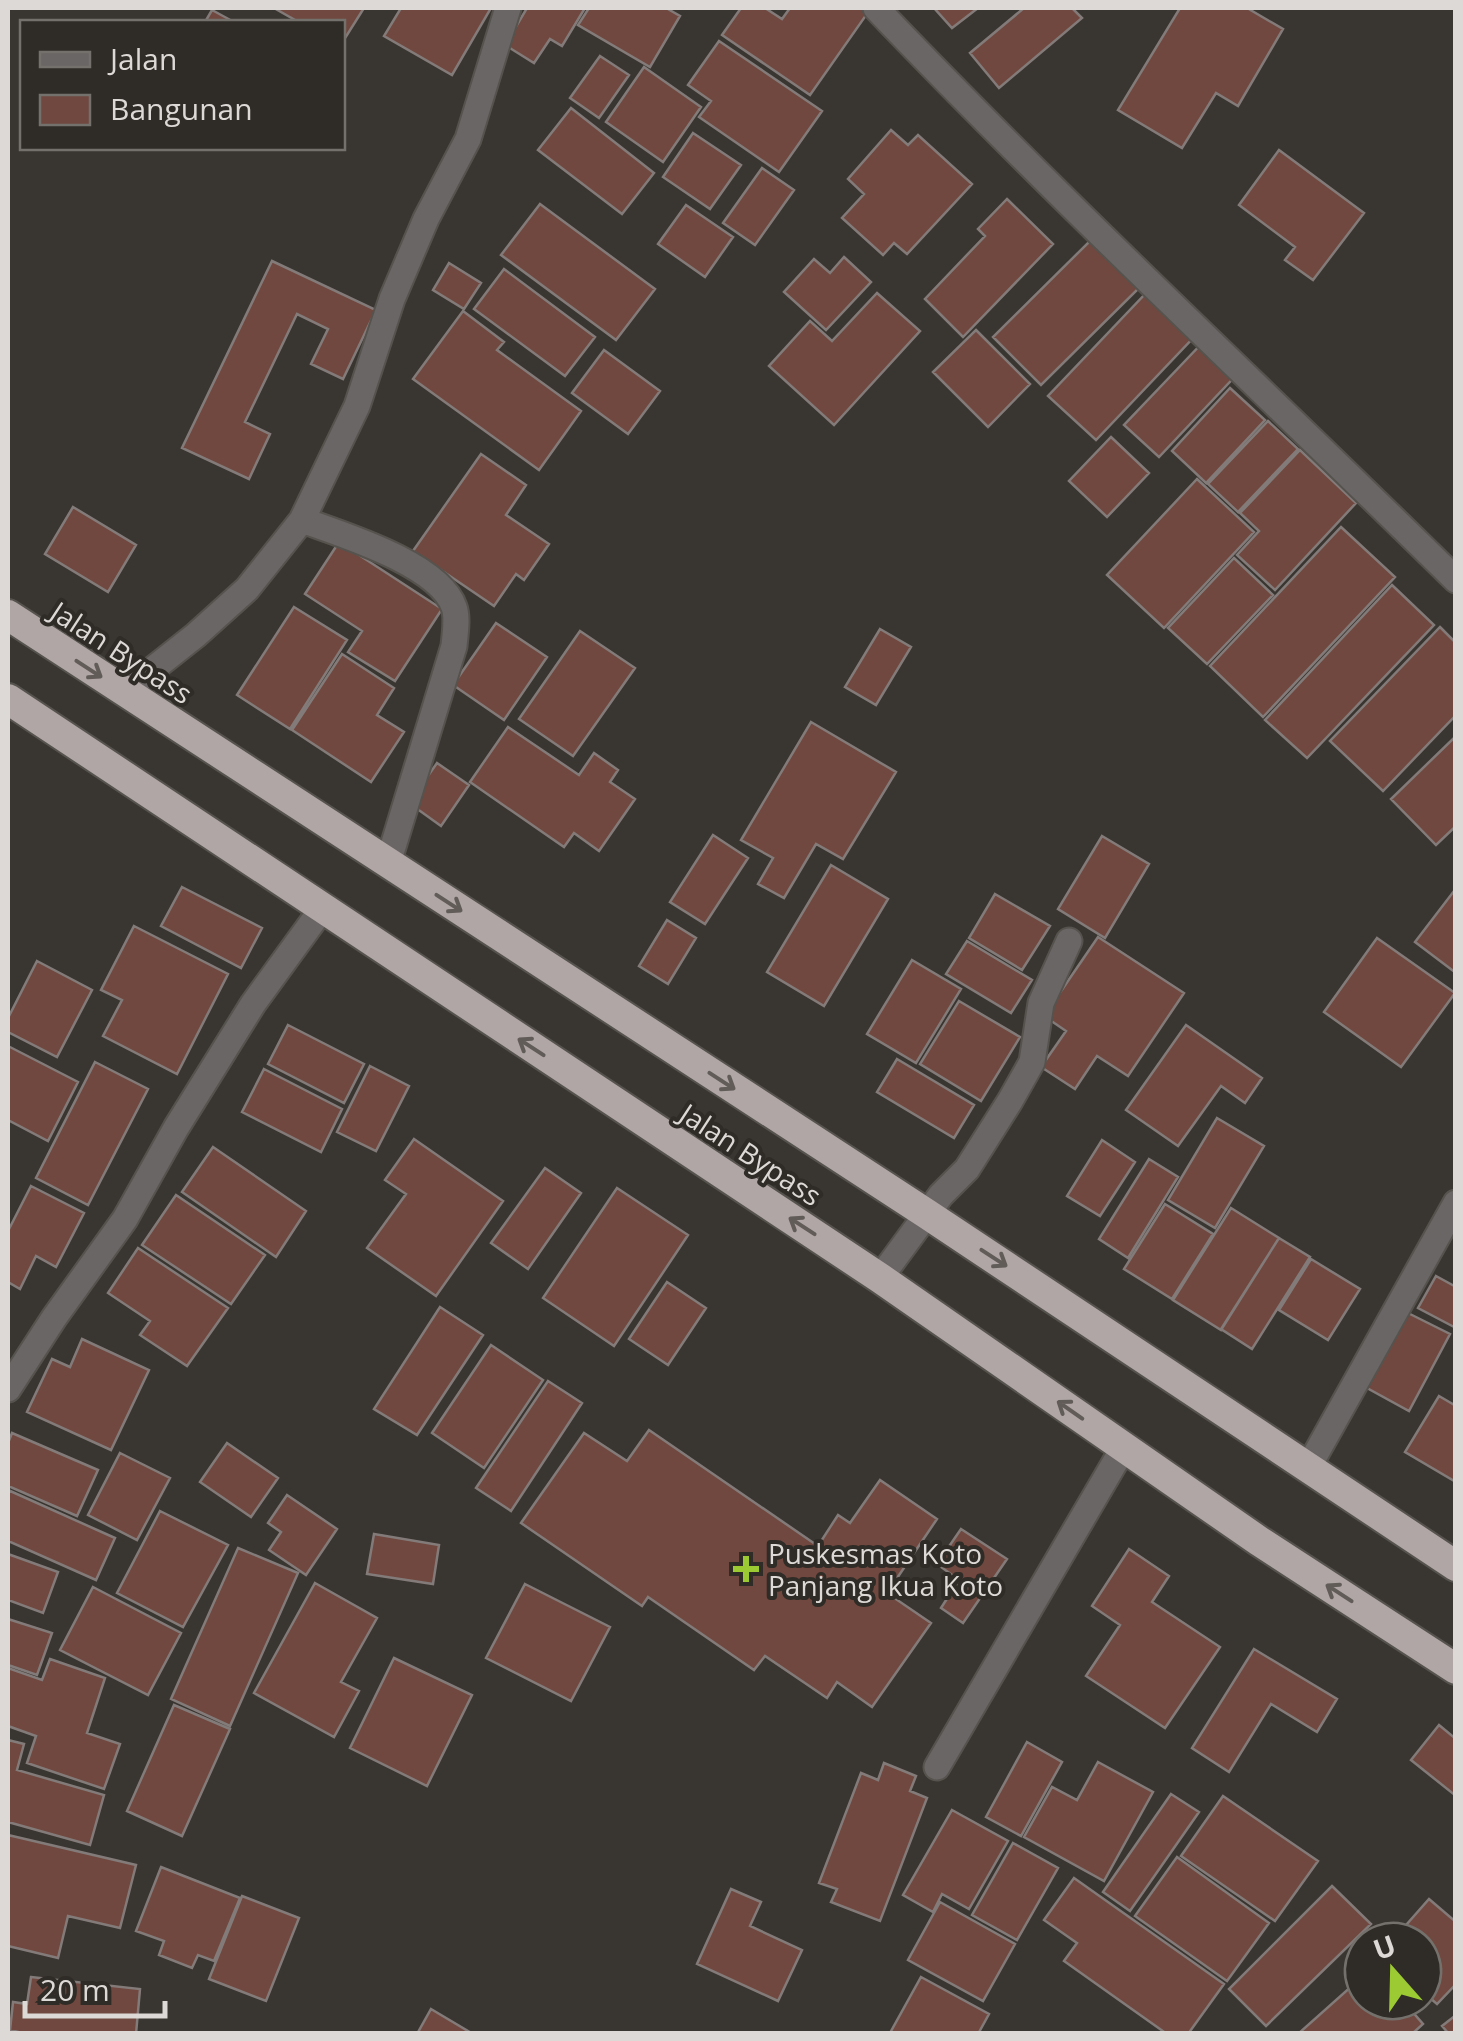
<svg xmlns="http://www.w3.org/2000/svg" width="1463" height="2041" font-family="'Open Sans',sans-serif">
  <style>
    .building { fill: #70483f; stroke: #837b79; stroke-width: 2.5 }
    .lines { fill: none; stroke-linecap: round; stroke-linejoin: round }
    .street-casing { stroke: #56534e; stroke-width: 29 }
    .highway-casing { stroke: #56534e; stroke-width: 34 }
    .street { stroke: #696665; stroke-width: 25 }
    .highway { stroke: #afa6a5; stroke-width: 30 }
    .oneway { stroke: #625c59 }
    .poi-dot { fill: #9cca32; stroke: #2f2b26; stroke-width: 4 }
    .labels { text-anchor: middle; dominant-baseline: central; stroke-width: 8; stroke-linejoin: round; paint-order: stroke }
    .street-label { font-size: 28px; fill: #dcd9d6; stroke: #2f2b26 }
    .poi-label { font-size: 28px; fill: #dcd9d6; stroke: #2f2b26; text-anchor: start }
  </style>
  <rect width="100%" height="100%" fill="#393530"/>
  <path class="building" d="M274,8H364L342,43V22H294L295,20Z
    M401,8H491L452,75L384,36Z
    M527,8H585L562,46L550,39L534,63L505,45Z
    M589,8H666L680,16L650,67L578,25Z
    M741,8H765L782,19L790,8H864L869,11L810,95L722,35Z
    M934,8H978L952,28Z
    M1024,8H1072L1082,18L999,88L970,53Z
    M1180,8H1247L1283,29L1238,106L1216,93L1182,148L1118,110Z
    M212,10L234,22H205Z
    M719,41L822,111L779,172L699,117L711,101L688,85Z
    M600,56L629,75L599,118L570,98Z
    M644,67L701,107L663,162L606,122Z
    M571,108L654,173L622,214L538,150Z
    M891,130L908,145L918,135L972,184L907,254L894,243L883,255L842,218L864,194L848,179Z
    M693,133L741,165L710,209L663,177Z
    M1279,150L1364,213L1313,280L1285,260L1295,247L1239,205Z
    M762,168L794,190L755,245L723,223Z
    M1007,199L1053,244L963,337L925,299L985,236L978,229Z
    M540,204L655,289L616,340L501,255Z
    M686,205L733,237L705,277L658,244Z
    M1091,240L1139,288L1041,385L993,337Z
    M844,257L871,282L826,330L784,292L814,259L830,273Z
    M272,261L376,310L343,379L311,364L328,329L297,314L245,422L270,434L249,479L182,448Z
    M449,263L481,283L464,309L433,290Z
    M504,269L595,337L565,376L474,309Z
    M1148,291L1195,336L1096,440L1048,396Z
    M877,293L920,331L834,425L769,366L810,321L832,341Z
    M463,311L504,342L497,350L581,411L539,470L413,379Z
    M976,330L1030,384L988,427L933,372Z
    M1207,338L1241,370L1159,457L1124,425Z
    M604,350L660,391L628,434L572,393Z
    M1230,388L1265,420L1206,483L1172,451Z
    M1268,421L1298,449L1238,512L1208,484Z
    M1111,437L1149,473L1107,517L1069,481Z
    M1300,450L1356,503L1275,590L1237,555L1259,531L1240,513Z
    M481,454L526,485L506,515L549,544L524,580L516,574L494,606L413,551Z
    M1197,479L1254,532L1164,628L1107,575Z
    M73,507L136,545L108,592L45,554Z
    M1341,527L1395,577L1263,717L1210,666Z
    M339,542L442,609L395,681L348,652L362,631L305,594Z
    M1234,558L1273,595L1207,664L1168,628Z
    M1392,585L1434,625L1307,758L1265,720Z
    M294,607L347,640L290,729L237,695Z
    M496,623L547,657L504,720L453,685Z
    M1440,627L1456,643V715L1383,791L1330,741Z
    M880,629L911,647L876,705L845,687Z
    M580,631L635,668L573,756L519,719Z
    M342,654L394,688L377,715L404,732L371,782L292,730Z
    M811,722L896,772L843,859L816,844L784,898L758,884L773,858L741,840Z
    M508,727L579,775L594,753L618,770L610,782L635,799L599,851L574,833L564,847L470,782Z
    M1456,736V826L1436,845L1391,799Z
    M437,763L469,785L441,826L409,803Z
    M713,835L748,858L705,924L670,902Z
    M1102,836L1149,864L1105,938L1058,909Z
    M831,865L888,899L824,1006L767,972Z
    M182,887L262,928L241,968L161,926Z
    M1454,891L1456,892V973L1415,942Z
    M995,894L1050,926L1022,970L969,938Z
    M667,920L696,938L668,984L639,966Z
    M134,926L228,974L177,1074L103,1036L122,1000L101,990Z
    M1098,937L1184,993L1128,1076L1097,1056L1075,1089L1041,1067L1066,1031L1044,1016Z
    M1377,938L1455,993L1401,1067L1324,1012Z
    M967,941L1032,980L1011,1013L946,974Z
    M912,960L961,989L916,1063L867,1034Z
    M37,961L92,990L57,1057L8,1032V1018Z
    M959,1001L1020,1037L981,1101L920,1064Z
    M288,1025L364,1064L344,1103L268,1064Z
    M1186,1025L1262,1078L1245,1103L1221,1086L1178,1146L1126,1110Z
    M8,1046L78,1082L48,1141L8,1120Z
    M897,1059L974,1105L954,1138L877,1092Z
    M95,1062L148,1089L88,1205L36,1178Z
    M370,1066L409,1086L376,1151L337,1132Z
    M264,1069L342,1109L321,1152L242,1112Z
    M1217,1118L1264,1146L1215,1228L1168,1200Z
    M414,1139L503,1201L436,1296L367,1248L406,1194L385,1180Z
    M1102,1140L1135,1162L1100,1216L1067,1196Z
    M213,1147L306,1211L276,1257L182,1192Z
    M1149,1159L1178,1177L1128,1258L1099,1239Z
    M545,1168L581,1193L528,1269L491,1243Z
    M31,1186L84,1213L56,1267L36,1256L20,1289L8,1282V1231Z
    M617,1188L688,1235L614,1346L543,1298Z
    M176,1195L265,1255L231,1304L142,1245Z
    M1165,1204L1213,1234L1172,1299L1124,1269Z
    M1231,1208L1279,1238L1221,1330L1173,1300Z
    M1279,1238L1310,1257L1252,1349L1221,1329Z
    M138,1248L228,1308L187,1366L140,1335L150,1321L108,1293Z
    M1311,1259L1360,1289L1328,1340L1279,1310Z
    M1436,1276L1456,1287V1328L1418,1308Z
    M667,1282L706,1308L668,1365L629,1339Z
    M440,1307L483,1335L417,1435L374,1409Z
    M1408,1313L1450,1334L1409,1411L1367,1388Z
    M82,1339L149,1370L111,1450L27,1412L52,1359L70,1367Z
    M491,1345L543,1380L484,1468L432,1433Z
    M548,1381L582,1403L511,1511L476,1488Z
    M1439,1396L1456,1406V1482L1405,1452Z
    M649,1430L818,1546L838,1515L850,1523L880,1480L937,1519L887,1593L931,1623L872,1707L837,1682L827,1698L765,1656L754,1670L648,1597L642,1606L521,1523L584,1433L627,1461Z
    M12,1433L98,1470L77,1516L8,1486V1443Z
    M227,1443L278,1478L251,1517L200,1482Z
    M120,1453L170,1478L137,1540L88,1515Z
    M8,1490L115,1538L96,1580L8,1541Z
    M287,1495L337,1529L306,1575L269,1550L281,1532L268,1523Z
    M160,1511L228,1545L183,1627L117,1593Z
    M961,1529L1007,1559L963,1623L941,1608L959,1580L937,1564Z
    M374,1534L439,1545L433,1584L367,1574Z
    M238,1548L298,1573L230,1726L171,1699Z
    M1129,1549L1169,1576L1152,1602L1220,1647L1165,1728L1086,1676L1120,1625L1092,1606Z
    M8,1554L58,1572L43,1613L8,1600Z
    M315,1583L377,1618L341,1682L359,1691L334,1737L254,1693Z
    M525,1584L610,1627L571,1701L486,1658Z
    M93,1587L181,1633L148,1695L60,1650Z
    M8,1619L52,1633L37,1675L8,1665Z
    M1254,1649L1337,1699L1317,1732L1271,1704L1229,1772L1192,1748Z
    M394,1658L472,1695L427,1786L350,1748Z
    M50,1659L105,1678L87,1733L120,1744L104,1789L27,1763L36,1736L8,1726V1668L42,1680Z
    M174,1705L230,1729L182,1836L127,1811Z
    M1439,1725L1456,1739V1796L1411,1760Z
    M8,1740L24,1744L17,1770L104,1795L90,1845L8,1822Z
    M1027,1742L1062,1762L1021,1836L986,1817Z
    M1098,1762L1153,1792L1104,1881L1024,1837L1052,1787L1077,1800Z
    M884,1763L916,1776L910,1791L927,1798L880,1921L831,1902L837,1889L819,1883L861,1773L878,1780Z
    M1171,1794L1199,1812L1130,1911L1103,1892Z
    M1223,1796L1318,1861L1275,1921L1181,1856Z
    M952,1810L1008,1841L969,1909L942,1894L933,1912L903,1895Z
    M8,1835L136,1865L120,1928L68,1916L58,1958L8,1946Z
    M1013,1843L1058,1868L1017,1940L972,1915Z
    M1177,1857L1269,1923L1227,1981L1135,1916Z
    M161,1867L240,1898L214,1961L198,1955L192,1968L159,1955L164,1941L136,1931Z
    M1074,1878L1224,1984L1188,2034H1167L1064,1961L1077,1943L1044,1920Z
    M1332,1886L1371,1924L1266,2026L1229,1989Z
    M731,1889L761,1902L750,1926L802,1950L778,2001L697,1964Z
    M242,1896L299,1918L266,2001L209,1979Z
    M1429,1899L1456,1922V1984L1437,2004L1423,1992V1941H1392Z
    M940,1902L1015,1944L983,2001L908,1960Z
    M1363,1976V2001H1403L1423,2024L1412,2034H1298Z
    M31,1977L140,1989L136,2034H27L10,2030L13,2002L27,2004Z
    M921,1977L989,2014L978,2034L890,2033Z
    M431,2009L473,2034H417Z
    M1456,2015V2034H1449L1442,2026Z"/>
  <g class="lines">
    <defs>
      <path id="street" d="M876,8C1063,204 1262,389 1456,580
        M302,520C343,535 439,564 454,607C458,618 455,634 454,646L388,863
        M124,692L196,635L247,589L302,520L357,406L392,299L426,219L468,139L508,8
        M880,1278L941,1195L967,1169L1010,1101L1032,1062L1041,1003L1069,941
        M8,1389L54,1318L125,1219L176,1128L253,1004L322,909
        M1309,1466L1456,1203
        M937,1767L1124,1447"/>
      <path id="highway" d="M8,615L927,1214L1456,1566
        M8,699L880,1278L1259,1541L1456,1669"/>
    </defs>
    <use href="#street" class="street-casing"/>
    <use href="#highway" class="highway-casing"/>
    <use href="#street" class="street"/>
    <use href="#highway" class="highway"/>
  </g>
  <defs><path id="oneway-shaft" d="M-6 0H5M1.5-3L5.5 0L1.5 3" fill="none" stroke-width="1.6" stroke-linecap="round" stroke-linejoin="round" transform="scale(2.5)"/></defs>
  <g class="oneway">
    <use href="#oneway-shaft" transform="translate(89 669) rotate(33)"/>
    <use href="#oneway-shaft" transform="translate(449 903) rotate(33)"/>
    <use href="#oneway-shaft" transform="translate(531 1047) rotate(-147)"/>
    <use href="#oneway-shaft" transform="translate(722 1081) rotate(33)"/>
    <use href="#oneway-shaft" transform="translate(802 1226) rotate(-147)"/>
    <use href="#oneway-shaft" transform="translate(994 1258) rotate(33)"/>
    <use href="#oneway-shaft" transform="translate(1070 1410) rotate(-145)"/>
    <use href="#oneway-shaft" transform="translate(1339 1593) rotate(-147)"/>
  </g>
  <path class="poi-dot" d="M741 1554h10v10h10v10h-10v10h-10v-10h-10v-10h10z"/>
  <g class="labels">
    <g class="street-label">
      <text transform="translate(122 652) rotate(33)">Jalan Bypass</text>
      <text transform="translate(751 1154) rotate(33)">Jalan Bypass</text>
    </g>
    <g class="poi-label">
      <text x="768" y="1553">Puskesmas Koto<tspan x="768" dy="32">Panjang Ikua Koto</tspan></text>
    </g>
  </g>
  <rect width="1463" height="2041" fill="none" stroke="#dcd9d6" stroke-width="20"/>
  <rect x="20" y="20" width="325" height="130" fill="#2f2b26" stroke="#74716c" stroke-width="2.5"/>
  <rect x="40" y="52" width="50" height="15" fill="#696665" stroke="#74716c" stroke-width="2.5"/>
  <text x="110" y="70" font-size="30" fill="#dcd9d6">Jalan</text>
  <rect x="40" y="95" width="50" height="30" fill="#70483f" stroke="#74716c" stroke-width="2.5"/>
  <text x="110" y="120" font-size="30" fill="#dcd9d6">Bangunan</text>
  <g transform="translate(1393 1971) rotate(340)"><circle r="48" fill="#2f2b26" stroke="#74716c" stroke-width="2.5"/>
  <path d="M0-8L18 38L0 25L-18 38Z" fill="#9cca32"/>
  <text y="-15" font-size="28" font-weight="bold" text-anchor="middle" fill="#dcd9d6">U</text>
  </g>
  <path d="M25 2001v15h140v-15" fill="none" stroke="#dcd9d6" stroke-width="5"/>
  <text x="40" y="2001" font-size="30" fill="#dcd9d6" stroke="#2f2b26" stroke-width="8" paint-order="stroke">20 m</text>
</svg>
